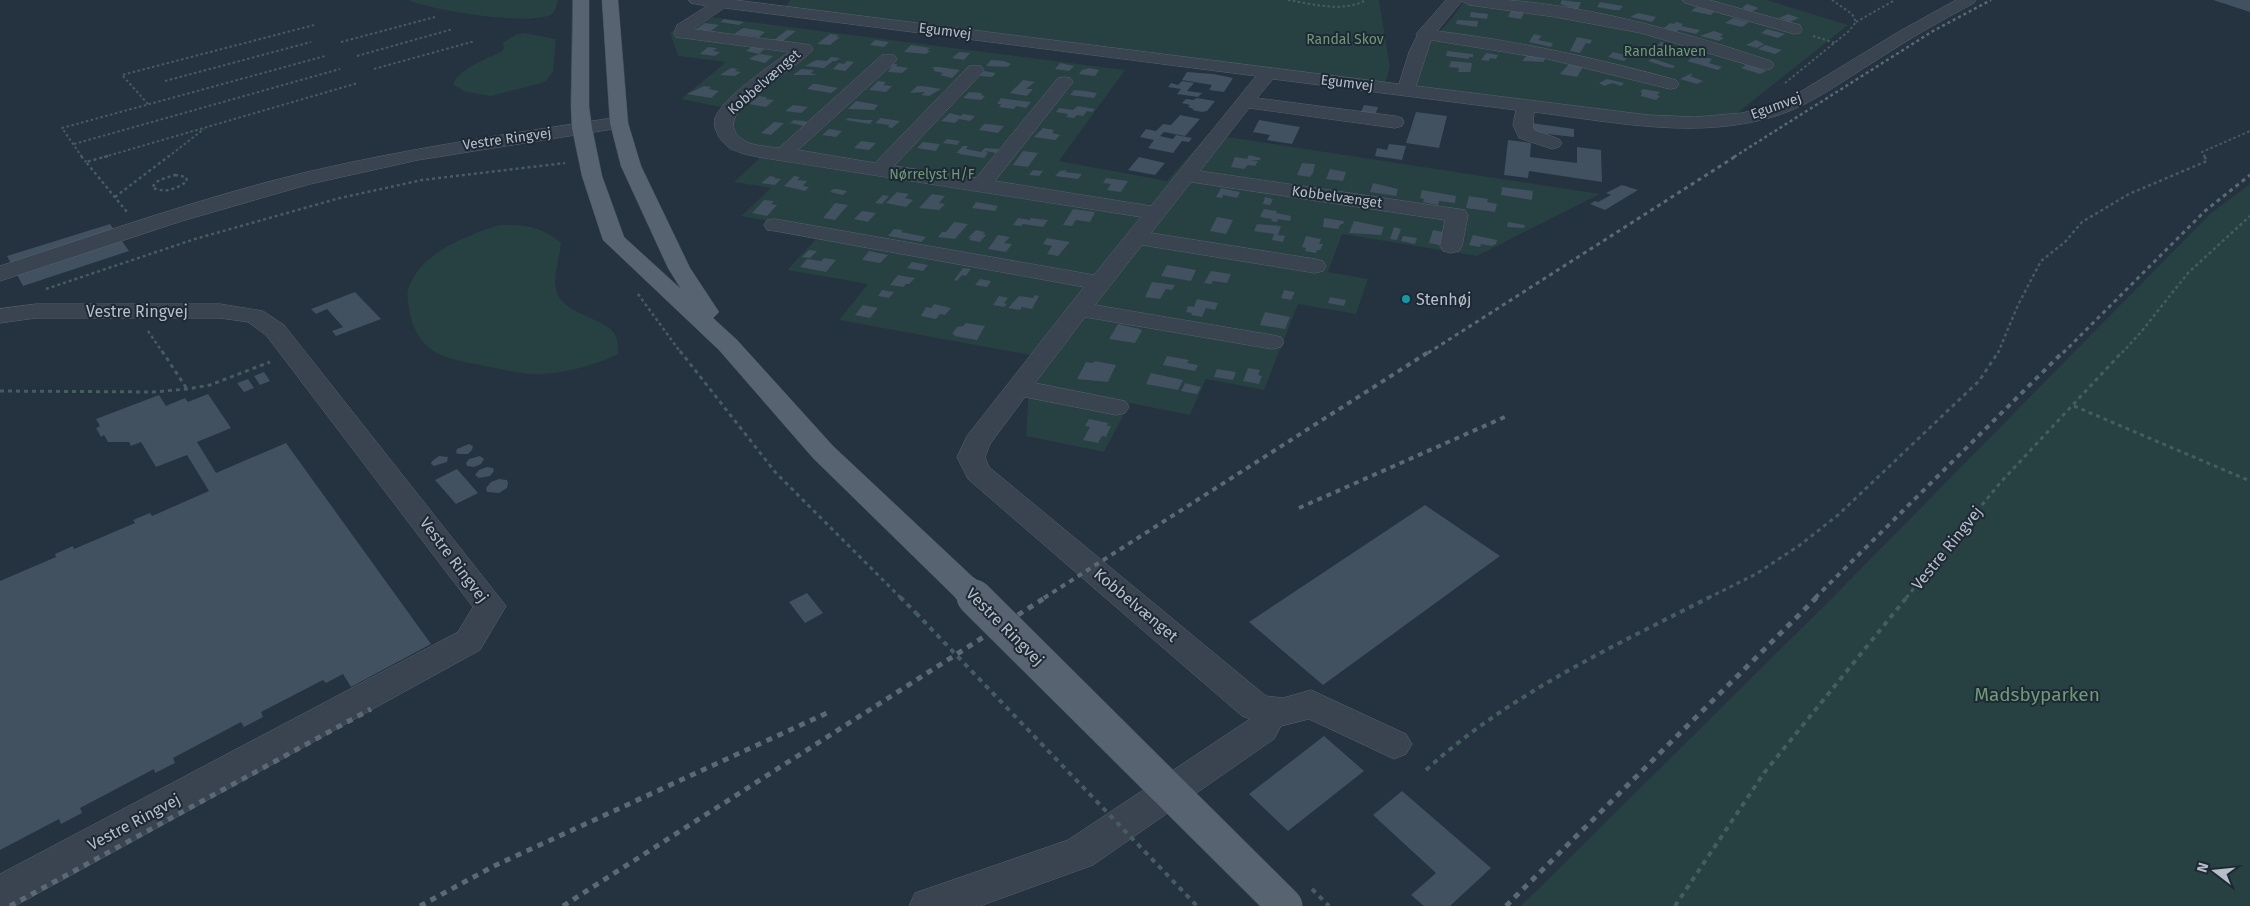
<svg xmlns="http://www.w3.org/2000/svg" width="2250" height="906" font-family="'Fira Sans',sans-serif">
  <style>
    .green { fill: #274041 }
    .building { fill: #41515f }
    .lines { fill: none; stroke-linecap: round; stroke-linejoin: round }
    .minor-casing { stroke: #57626d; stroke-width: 1 }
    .major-casing { stroke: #424d59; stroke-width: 1 }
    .path-far3 { stroke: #455d5e; stroke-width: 2; stroke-dasharray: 2.5 2.5; stroke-linecap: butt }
    .path-far2 { stroke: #455d5e; stroke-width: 2.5; stroke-dasharray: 3 3; stroke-linecap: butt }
    .path-far1 { stroke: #455d5e; stroke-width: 3; stroke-dasharray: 4 4; stroke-linecap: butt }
    .path { stroke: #455d5e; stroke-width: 4; stroke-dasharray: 5 5; stroke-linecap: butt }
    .minor { fill: #394450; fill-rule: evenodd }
    .major { fill: #576370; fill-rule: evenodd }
    .rail-far3 { stroke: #5b6977; stroke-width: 2.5; stroke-dasharray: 3 3; stroke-linecap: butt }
    .rail-far2 { stroke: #5b6977; stroke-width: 3; stroke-dasharray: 4 4; stroke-linecap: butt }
    .rail-far1 { stroke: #5b6977; stroke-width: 4; stroke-dasharray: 5 5; stroke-linecap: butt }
    .rail { stroke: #5b6977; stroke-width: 5; stroke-dasharray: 6 6; stroke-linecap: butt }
    .major-bridge-far1-casing { stroke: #424d59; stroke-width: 29; stroke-linecap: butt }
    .major-bridge-casing { stroke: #424d59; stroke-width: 36; stroke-linecap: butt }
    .path-bridge { stroke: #455d5e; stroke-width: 4; stroke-dasharray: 5 5; stroke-linecap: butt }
    .major-bridge-far1 { stroke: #576370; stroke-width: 28 }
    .major-bridge { stroke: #576370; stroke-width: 35 }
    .culture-dot { fill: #0f9aa8; stroke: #1e2935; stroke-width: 2 }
    .labels { text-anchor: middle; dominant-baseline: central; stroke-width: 4; stroke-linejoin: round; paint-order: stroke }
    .far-street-label { font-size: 14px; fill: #b5bfca; stroke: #1e2935 }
    .far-park-label { font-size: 14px; fill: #6c9c74; stroke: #1e2935 }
    .poi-label { font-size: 16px; fill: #b5bfca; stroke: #1e2935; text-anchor: start }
    .street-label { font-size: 16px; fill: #b5bfca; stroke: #1e2935 }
    .near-park-label { font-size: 19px; fill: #6c9c74; stroke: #1e2935 }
  </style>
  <rect width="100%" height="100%" fill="#253240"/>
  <path class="green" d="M408,0H558C557,5 556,10 552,14C533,27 429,10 408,0Z
    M790,0H1379L1390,67L1385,84L785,8Z
    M1465,0H1767L1848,25L1736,114L1675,118L1624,114L1415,88L1420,53L1452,18Z
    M695,15L1125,70L1059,161L1167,181L1208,134L1600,194L1477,256L1342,234L1328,272L1368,279L1356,314L1298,304L1264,390L1206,379L1190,415L1130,403L1104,452L1026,436L1031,355L839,320L868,284L787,270L816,239L768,230L776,222L741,216L771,188L734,182L762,156L729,150L715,123L721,107L681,99L726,62L678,56L670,33Z
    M525,33L556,39L553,72L546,81L538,84L491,96L466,92L453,85C458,68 487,59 502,51L504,48L503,43L515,35Z
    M2250,184V906H1521L1835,595L2211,213Z
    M500,225C525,225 541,226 561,243C560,258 550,282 559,297C571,317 612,319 617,339C618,343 618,349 618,354C595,366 555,376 529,374C513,372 496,368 480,365C465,362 446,359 433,351C419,341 411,325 409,309C408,302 406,293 409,287C420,253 469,234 500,225Z"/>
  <path class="building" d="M1562,0L1576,2H1581L1578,10L1560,4Z
    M2213,0H2250V12Z
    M1600,2L1623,6L1620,10H1614L1597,7Z
    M1747,4L1759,8L1751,12L1742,8Z
    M1696,7L1715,11L1711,15L1691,11Z
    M1512,9L1525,11L1521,19L1508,17Z
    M1471,12L1488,14L1487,19L1470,17Z
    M1638,13L1656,17L1652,22L1630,17Z
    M1788,14L1799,18L1790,22L1779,18Z
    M1733,18L1749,22L1742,27L1725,23Z
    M724,19L744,22L739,25L720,22Z
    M1457,20L1478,21L1477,27L1456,24Z
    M1676,22L1683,24L1681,26L1700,30L1696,34L1679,30L1676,32L1664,28L1670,23L1674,24Z
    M705,23L719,25L711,31L696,29Z
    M743,28L757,30L765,32L759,37L734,34Z
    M1767,29L1785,34L1778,38L1761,33Z
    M787,30L796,31L783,41L774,40Z
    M1714,31L1723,34L1720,37L1724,38L1719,41L1700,36Z
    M830,34L839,35L836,37H840L830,45L817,44Z
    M1534,34L1542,36L1538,40L1553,43L1551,47L1529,42Z
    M1577,37L1592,40L1590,44L1586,43L1580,53L1570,51Z
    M875,40L889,42L884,47L870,45Z
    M1756,40L1764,44L1757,48L1746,45Z
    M1661,42L1672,44L1671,46L1675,47L1672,51L1656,47Z
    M911,45L930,48L927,50L930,51L926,54L904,52Z
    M1765,45L1782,50L1775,54L1758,49Z
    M753,46L766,48L759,54L746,51Z
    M708,47L717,48L713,51L720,52L715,56L700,54Z
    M1447,51L1473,54V57H1469V59L1446,56Z
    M959,52L970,53L964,60L952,58Z
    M1613,52L1629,56L1624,61L1608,57Z
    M1486,53L1498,55L1496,59L1490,58L1489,61L1481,60Z
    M760,54L773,56L765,63L749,59L754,56Z
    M1527,55L1536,57L1546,58L1543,62L1522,61Z
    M1696,55L1712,59L1709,63L1722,67L1718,70L1687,61Z
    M831,57L840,58L836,61H833L824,68L805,66L816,60L827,61Z
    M1651,59H1654L1675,66L1673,68L1666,67L1648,61Z
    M991,60L1004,61L1011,64L1007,67L986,66Z
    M847,61L854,62L845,71L833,69L839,63L844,64Z
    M1451,61L1472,63L1471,70L1470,72H1458L1459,68L1449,67Z
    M1060,63L1074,66L1069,71L1055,69Z
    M893,64H897L896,66L908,68L902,73L888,72Z
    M1569,64L1583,67L1577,77L1560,74Z
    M1746,65L1758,68L1766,71L1760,74L1741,68Z
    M934,67H939L960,70L952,78L940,75L943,73L934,71V69L932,68Z
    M731,68L738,69L735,71L741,72L735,76L720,75Z
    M1089,68L1099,70L1095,76L1079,74L1082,70Z
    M801,69L814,70L811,73L817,75H793Z
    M984,71L996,73L992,77L980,76Z
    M1187,72L1213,74L1233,78L1224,92L1209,90L1212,85L1182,80Z
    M1690,74L1693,75L1690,76L1703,81L1697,84L1680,79Z
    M1607,79L1624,83L1621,86L1613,83L1604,86L1599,83Z
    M1023,80L1035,82L1026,89H1033L1027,96L1010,93Z
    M878,81L886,82L883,85L892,86L886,92L869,90Z
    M1182,81L1194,83L1187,91L1202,93L1198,97L1177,94L1181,89L1168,87L1171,83L1178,85Z
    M813,84H817L838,88L831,93L807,89Z
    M704,86L711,87L709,89L719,91L711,98L687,94Z
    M917,86H923L941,89L929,96L921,95L925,92L910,93Z
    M1643,89L1660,92L1657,95L1660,96L1656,100L1641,96L1642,92H1640Z
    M1074,90L1085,91L1097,93L1094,98L1070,95Z
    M969,92L982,93L981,95L985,96L981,100L963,98Z
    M759,96L767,97L766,99L774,100L766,107L749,104Z
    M1001,98L1007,99L1031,102L1026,108L1016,106L1014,109L999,107L1001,104H997Z
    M1196,98L1215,101L1207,111L1202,112L1192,110L1194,109L1188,107L1190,105L1182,103L1186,99L1194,100Z
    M856,101L873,104L878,105L874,110L848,109Z
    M793,105L808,107L801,113L785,111Z
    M1364,105L1378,107L1374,118L1359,116Z
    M1078,106L1095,109L1092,112L1087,111L1083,116L1077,115L1074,118L1066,117L1068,114L1056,112L1059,108L1073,110Z
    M1416,112L1447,116L1439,148L1406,143Z
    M950,113L961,116L963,114L975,116L970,121L959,119L955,123L941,121Z
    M1180,115L1200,119L1185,136L1164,132L1160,136L1173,139L1176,135L1192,138L1189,142L1182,141L1173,153L1148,148L1154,140L1140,137L1146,129L1156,131L1163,124L1171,125Z
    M848,118L863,120H873L870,124L845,120Z
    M881,118L900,121L892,128L888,127L889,125L875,123Z
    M794,120L803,121L809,122L804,126L790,123Z
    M1259,120L1300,127L1292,144L1267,140L1270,135L1253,132Z
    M774,122L784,123L771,135L761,133Z
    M1531,123L1574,129V137L1530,132Z
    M984,124H988L1004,126L998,133L979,130Z
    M1043,128L1054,130L1052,133L1060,135L1055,140L1034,137Z
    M829,129L842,131L836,137L822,135Z
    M947,139L960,141L957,145L943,143Z
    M1508,140L1531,143L1530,157L1577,163V147L1601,150L1602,182L1529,171L1528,178L1504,175Z
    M861,141L876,143L869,150L854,148Z
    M923,142L940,144L936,151L917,148Z
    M1389,144L1406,146L1402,160L1375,156L1377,148L1387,150Z
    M963,146H968L966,149L981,152L985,148L999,149L996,153L985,151L988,153L984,158L959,154L960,153H956Z
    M1023,151L1038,153L1028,167L1013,165Z
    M1249,155L1261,158L1260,160H1250L1258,161L1255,166L1248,165L1244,169L1231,167L1235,157L1247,159Z
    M1139,157L1165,163L1155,175L1128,170Z
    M1302,163L1315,164L1313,173L1310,177L1297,175Z
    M1330,169L1346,172L1343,181L1326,179Z
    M1033,170L1043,171L1039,176L1029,175Z
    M1067,170L1065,172L1082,174L1078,179L1055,176L1060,171Z
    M770,176L775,177L774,178L781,179L775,185L761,183Z
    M794,176L800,177L797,180L807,181L803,186L809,187L805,191L784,186Z
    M1106,178L1128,181L1121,192L1107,190L1111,184L1103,183Z
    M1373,183L1398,189L1396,196L1370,192Z
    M1622,185L1638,190L1605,210L1590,204L1595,201L1598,202L1611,195L1606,193Z
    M1502,187L1533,191L1532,200L1501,195Z
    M1221,188L1240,192L1237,198L1223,195L1222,198L1216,197Z
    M833,189H837L847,191L843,195L830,192Z
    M1422,190L1456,196L1455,203L1439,201L1438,205L1423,202L1424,199L1420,198Z
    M897,192L909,194L905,198L913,200L906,207L886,203Z
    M932,194L945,196L939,203L945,204L939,210L919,208Z
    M883,195L889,196L882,204L875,203Z
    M1469,196L1488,199L1487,202L1497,204L1495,212L1466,208Z
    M1265,197L1273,199L1270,205L1263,204Z
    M764,200L774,201L771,204L777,205L767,216L752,213Z
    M976,202L998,206L995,211L972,208Z
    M835,203L848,205L835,220L823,218Z
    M1073,209L1095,212L1090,222L1076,220L1072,226L1063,225Z
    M1264,209L1277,211L1276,213L1291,216L1290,221L1278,219L1277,222L1271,221L1272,219L1260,217Z
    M862,211L876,213L868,222L854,219Z
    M1217,217L1233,220L1226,234L1210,231Z
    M1018,218L1030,220L1031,218L1048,220L1043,227L1023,224L1021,226L1013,225Z
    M1324,218L1344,221L1343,224H1341L1338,229L1323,227Z
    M1354,221L1384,227L1381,235L1349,233Z
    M954,222L968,224L955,239L938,237L942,232H946Z
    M1508,222L1525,225L1524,228L1507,227Z
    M110,224L129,251L23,286L7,256Z
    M1257,224L1281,226L1278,235L1285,236L1283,242L1272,240L1274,234L1254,231Z
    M1394,227L1401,229L1397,240L1390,239Z
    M894,229L903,230L901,232L926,237L921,242L888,236Z
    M976,230L985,232L983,234L986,235L980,242L969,240L971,238H968Z
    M1433,230L1448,233L1444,246L1429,243Z
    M998,235L1010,237L1004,243L1012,244L1006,252L988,249Z
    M1473,235L1497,240L1496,244L1492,246L1481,244L1480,247L1469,245Z
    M1306,236L1321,239L1319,244H1323L1320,250H1317L1316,253L1305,251L1306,248L1302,247Z
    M1403,236L1417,238L1415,244L1401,241Z
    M1047,238L1070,242L1058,256L1047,254L1052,246L1043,244Z
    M809,250L817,251L810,258L802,257Z
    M869,251L888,255L880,263L862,260Z
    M824,258L836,260L826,272L800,267L807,259L821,261Z
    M912,262L928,265L923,271L907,268Z
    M1167,265L1196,270L1191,281L1161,276Z
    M963,268L971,269L966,276L962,275L957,281L954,280Z
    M1211,271L1231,274L1227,283L1213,281L1211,284L1204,283Z
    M898,275L915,278L909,284H906L903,287L890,285Z
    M980,279L991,281L987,287L975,285Z
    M1152,282L1175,285L1172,290L1166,289L1160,299L1145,297Z
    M882,290L894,292L889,298L878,296Z
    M1284,290L1295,292L1291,300L1281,298Z
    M355,292L381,319L336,336L332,331L343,327L327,309L316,314L311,309Z
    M1035,295L1039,296L1032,309L1022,307L1020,310L1008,308L1019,296L1033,298Z
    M999,296L1008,298L1004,303L1007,304L1004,307L993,305Z
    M1330,297L1346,300L1344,306L1328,303Z
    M1197,299L1218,303L1215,310L1206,308L1202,317L1191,315L1192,313L1186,312L1188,306L1194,307Z
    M934,304L951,308L945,315L940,314L936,319L921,316L926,307L931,308Z
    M863,305L878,308L870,318L855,315Z
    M1265,312L1290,317L1285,329L1260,325Z
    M966,323L985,326L977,340L954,336L955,335L952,334L957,327L963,326Z
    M1118,324L1140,329L1142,331L1135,343L1109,339Z
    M1167,356L1189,360L1187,363L1198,365L1195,371L1163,365Z
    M1095,361L1116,365L1108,382L1077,379L1086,362L1093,363Z
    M1248,368L1260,370L1258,375L1262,376L1259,384L1243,381Z
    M1217,369L1236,372L1233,380L1214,377Z
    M264,372L270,381L260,385L254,376Z
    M1151,373L1183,380L1178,390L1146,384Z
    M248,379L254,388L244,392L237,383Z
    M1185,383L1201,387L1197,394L1181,391Z
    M208,394L231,428L197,442L216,473L286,443L431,644L351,687L343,674L326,683L323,680L261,712L263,717L244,727L241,722L173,758L175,763L155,773L154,769L80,808L82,813L61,824L59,819L0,850V581L56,557L55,554L73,546L74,549L135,523L133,520L150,513L152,516L209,491L187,455L156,467L141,442L131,446L129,442H108L104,435L101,437L96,428L100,426L96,419L159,395L166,406L185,398L188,402Z
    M1089,419L1108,423L1107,426H1111L1106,437L1102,436L1098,443L1083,440L1090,427L1085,426Z
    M469,444L473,446L472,450L468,454H459L456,453L457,449Z
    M439,456L448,457L447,462L434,466L431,464L432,461Z
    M480,456L484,459L481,464L474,467L467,466L466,463L469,459Z
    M487,467L493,468L494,471L490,476L479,478L475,475L479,470Z
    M457,469L478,493L456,504L435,480Z
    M499,479L507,480L508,483L507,488L499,493L487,492L486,488L491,482Z
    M1425,505L1500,556L1323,685L1249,622Z
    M807,593L823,613L805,623L789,602Z
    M1324,736L1364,771L1288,831L1249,794Z
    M1402,791L1491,868L1450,906H1424L1411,895L1436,873L1373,815Z"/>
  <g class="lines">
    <defs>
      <path id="minor" d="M689,0H735L1399,84L1409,52L1417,36L1416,34L1446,0C1466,0 1487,0 1507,0C1596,7 1687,33 1771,61L1774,65L1771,69L1765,70L1641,33L1555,17L1469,5L1462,1L1437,31C1518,41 1597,58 1676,80L1679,84L1676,88L1670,89L1548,59L1431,40L1416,86L1648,115L1695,117L1742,113L1766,107L1795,95L1900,31L1956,0H1976L1974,3C1940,21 1907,40 1875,61C1844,80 1814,103 1779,115C1700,141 1614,122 1534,112L1533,125L1534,130L1559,139L1562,143L1559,147L1552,149L1519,138L1513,125L1516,110L1273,79L1257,98L1395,116L1402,118L1404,122L1402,126L1395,128L1249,108L1200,171L1465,210L1468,215L1462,246L1459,251L1451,253L1443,251L1440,246L1445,220L1191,182L1151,233L1315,259L1323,261L1326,266L1323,271L1315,273L1142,245L1095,305L1272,335L1281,337L1284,342L1281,347L1272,349L1085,317L1035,383L1125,401L1129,407L1125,413L1116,415L1025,397L990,444L985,457L989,467L1266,696L1283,698L1311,690L1406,734L1412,744L1406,754L1394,759L1309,719L1281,726L1274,739L1093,865L980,906H909L915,893L1068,840L1250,719L1242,716L968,479L957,457L967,436L1084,287L775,231L767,230L764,225L767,220L775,219L1094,275L1141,217L758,157C743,154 728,151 719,137C716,131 713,125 715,118C723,97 770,66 789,52L676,37L674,33L677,25L707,6L691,3ZM725,8L1256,76L1151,206L995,181L1073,82L1070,78L1064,77L1058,78L976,178L894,166L981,74L984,70L981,66H969L875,163L798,150L894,63L897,59L894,55H882L779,148C764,146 740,146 734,129C726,103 799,69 813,49L810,45L804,44L693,29Z
        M1683,0H1709L1800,25L1802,29L1800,33L1794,34L1685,3Z
        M619,117L626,119L628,123L626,127L418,160L310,184L182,221L0,281V266C102,233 203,197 307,172C410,148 514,133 619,117Z
        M36,304H220L263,311L284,325L506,606L480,650L15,906H0V874L458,632L473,607L266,335L248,322L220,318H36L0,323V309Z"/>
      <path id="major" d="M573,0H589V107L592,128L602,176L624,237L681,289L668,268L621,166L610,123L602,0H618L628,123L641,166L690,268L719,312L713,318L737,340L833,446L978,582L983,590L978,598L967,601L956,598L813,458L719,350L603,240L582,176L572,128L571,107Z"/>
    </defs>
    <use href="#minor" class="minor-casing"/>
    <use href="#major" class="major-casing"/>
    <path class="path-far3" d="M1288,0C1313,4 1343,13 1366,0
      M1856,22L1895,0
      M1813,36L1835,43
      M341,42L435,17
      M357,56L453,29
      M374,69L475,41
      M165,81L311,42
      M1785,83L1849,31L1856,22L1852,14L1832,0
      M148,104L122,75L314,25
      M74,144L340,69
      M82,157L62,128L325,56
      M104,157L358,83
      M168,157L204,129
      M2205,157L2202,152L2250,131"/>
    <path class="path-far2" d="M81,156L86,162
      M108,156L86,162L127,212
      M175,175L186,177L187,181C177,189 164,194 152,187L159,180Z
      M115,197L169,156
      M46,289L195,239L340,198L422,180L565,163
      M638,294L681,353
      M148,331L163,353
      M1998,353L2018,305L2041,261L2065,242L2082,222L2129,194L2207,161L2204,156
      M2122,353L2141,332L2188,273L2250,216"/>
    <path class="path-far1" d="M162,351L187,389
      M680,351L776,473L901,598
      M0,391L153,392L187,389L210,385L270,362
      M2074,406L2250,481
      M1708,598L1756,574L1800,545L1838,515L1979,381L1999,351
      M1906,598L2000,483L2123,351"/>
    <path class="path" d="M900,597L916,613
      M1426,770C1508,695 1612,647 1710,597
      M1675,906L1764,773L1907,597"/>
    <use href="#minor" class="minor"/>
    <use href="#major" class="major"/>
    <path class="rail-far3" d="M1734,157L1933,31L1991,0"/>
    <path class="rail-far2" d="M1428,353L1736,156
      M2063,353L2205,211L2250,175"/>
    <path class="rail-far1" d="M1299,508L1507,416
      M1044,598L1430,351
      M1815,598L2064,351"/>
    <path class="rail" d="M10,906L371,709
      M420,906L494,866L829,712
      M563,906L1046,597
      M1506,906L1817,597"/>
    <defs>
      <path id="major-bridge-far1" d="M967,590L975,598"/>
      <path id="major-bridge" d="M974,597L1285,906"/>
    </defs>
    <use href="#major-bridge-far1" class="major-bridge-far1-casing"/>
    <use href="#major-bridge" class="major-bridge-casing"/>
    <path class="path-bridge" d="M916,613L1197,906
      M1312,889L1329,906"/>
    <use href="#major-bridge-far1" class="major-bridge-far1"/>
    <use href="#major-bridge" class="major-bridge"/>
  </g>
  <circle class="culture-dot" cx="1406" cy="299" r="5"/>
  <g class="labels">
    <g class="far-street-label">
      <text transform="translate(945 31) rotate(7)">Egumvej</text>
      <text transform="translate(764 82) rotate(-41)">Kobbelvænget</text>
      <text transform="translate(1347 83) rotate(7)">Egumvej</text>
      <text transform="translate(1776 106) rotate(-20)">Egumvej</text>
      <text transform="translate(507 139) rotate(-8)">Vestre Ringvej</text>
      <text transform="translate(1337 197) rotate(8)">Kobbelvænget</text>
    </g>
    <g class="far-park-label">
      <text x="1345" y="39">Randal Skov</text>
      <text x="1665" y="51">Randalhaven</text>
      <text x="932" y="174">Nørrelyst H/F</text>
    </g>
    <g class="poi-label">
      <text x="1416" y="299">Stenhøj</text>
    </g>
    <g class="street-label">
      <text x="137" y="311">Vestre Ringvej</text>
      <text transform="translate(1947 548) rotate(-51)">Vestre Ringvej</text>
      <text transform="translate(454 560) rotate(53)">Vestre Ringvej</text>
      <text transform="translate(1136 605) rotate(40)">Kobbelvænget</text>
      <text transform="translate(1005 627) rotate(45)">Vestre Ringvej</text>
      <text transform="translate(134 822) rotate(-28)">Vestre Ringvej</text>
    </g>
    <g class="near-park-label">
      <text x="2037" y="694">Madsbyparken</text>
    </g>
  </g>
  <g transform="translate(2215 871) rotate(286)" stroke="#1e2935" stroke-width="4" paint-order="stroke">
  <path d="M0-4L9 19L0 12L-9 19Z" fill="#b5bfca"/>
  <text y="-8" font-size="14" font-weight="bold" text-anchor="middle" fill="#b5bfca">N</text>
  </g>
</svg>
